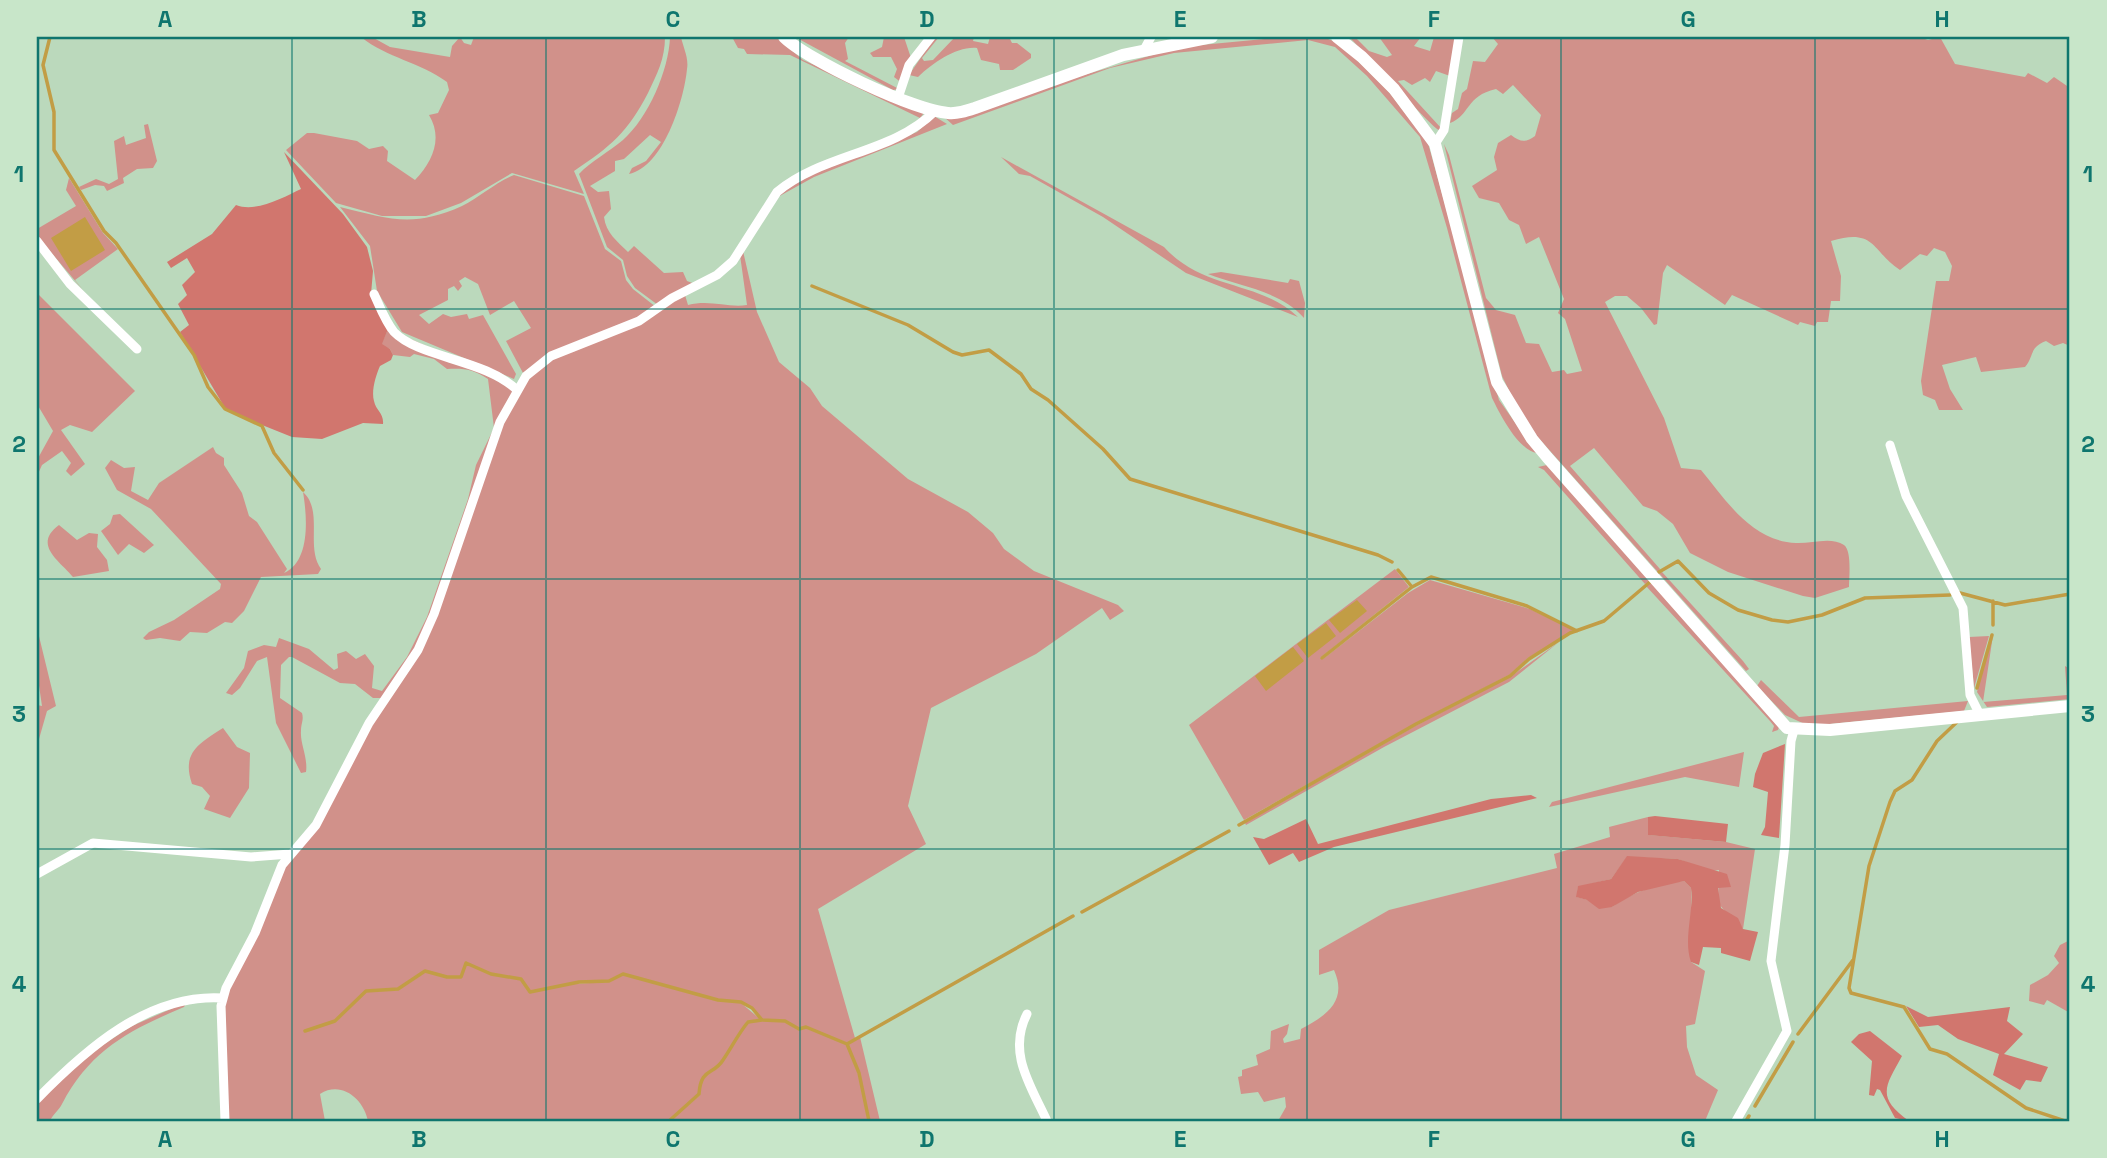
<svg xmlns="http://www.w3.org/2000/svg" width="2107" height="1158" font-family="'Space Grotesk',sans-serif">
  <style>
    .green { fill: #d1918a }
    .forest { fill: #d1766e }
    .water { fill: #c29d45 }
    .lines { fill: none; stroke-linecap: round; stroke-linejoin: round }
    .stream { stroke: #c29d45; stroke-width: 3.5 }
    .minor { stroke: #fff; stroke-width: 9 }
    .secondary { stroke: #fff; stroke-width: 12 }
    .grid { fill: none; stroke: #0f766e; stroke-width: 2; stroke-opacity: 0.55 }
    .neatline { fill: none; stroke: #0f766e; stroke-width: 2.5 }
    .grid-label { font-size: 23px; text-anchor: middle; font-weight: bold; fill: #0f766e }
  </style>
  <rect width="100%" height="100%" fill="#bbd9bc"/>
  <path class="green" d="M361,37H372L390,47L450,57L452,46L460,37L464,43L471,45L474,37H665C665,59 657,74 648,93C628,132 610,147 574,171L584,194L512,173L461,203L426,216H382L336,203L286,150L307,133H314L357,141L369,149L383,146L388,151L387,161L415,180C433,161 443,138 429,115L438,113L449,90L447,82C420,62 387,58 361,37Z
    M670,37H681C683,47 689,58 687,69C684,101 663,167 629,174L632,168L646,161L661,142L650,135L624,159L615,161V171L590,186L598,192L609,191L611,209L604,217C606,233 617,241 628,252L634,246L664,273L683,272L687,281L695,284L658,305L635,288L627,276L623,260L607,247L579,174C591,161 609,152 623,140C648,118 669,70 670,37Z
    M732,37H776L803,60L924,113L920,118L790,55L747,54L744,49L738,48Z
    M795,37H849L845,43L848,59L845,61L899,89L893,90Z
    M884,37H904L911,58L902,83L894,77L897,69L891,57H873L870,53L882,47Z
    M935,37H939L922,58L924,61L933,60L955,37H974L973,41L988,44L990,37H1009L1012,43H1017L1031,54V58L1013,70H1000L999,64L981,60L977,48C957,46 933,63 918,77L909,75Z
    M1285,37H1323L1341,44L1389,92L1428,143L1499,400L1537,453C1518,450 1500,414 1492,398L1447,228L1420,137L1367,76L1335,47L1308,40L1174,53L1110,68L953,125L943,116L1180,47Z
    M1349,37H1355L1369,51L1387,57L1392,55L1379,37H1421L1414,46L1430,51L1434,37H1455L1450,76L1436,71L1430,82L1425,78L1412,85L1404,80L1398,81L1441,128L1439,130C1432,128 1363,50 1349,37Z
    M1492,37H1919L1928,40L1940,37L1955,64L2025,77L2028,73L2047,83L2054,77L2070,88V346L2063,343L2054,346L2046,341C2029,347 2034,357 2025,367L1981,372L1976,357L1942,365L1950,389L1963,410H1939L1935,400L1923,395L1921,381L1936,281H1949L1952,266L1945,252L1934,248L1927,256L1920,254L1900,270C1872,252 1876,227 1831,241L1841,276L1840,301H1831L1828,322H1817L1815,326L1800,322L1798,325L1732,295L1725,305L1667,265L1663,273L1657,324L1654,325L1641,308L1627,296H1615L1605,302L1664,418L1681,468L1701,470C1726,500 1751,541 1796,543C1810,544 1831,536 1844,545C1852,551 1849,577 1849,587L1815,598L1803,596L1728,572L1690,553L1673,524L1657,511L1643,506L1594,448L1570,466L1660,569L1658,573L1662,572L1743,661L1749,669L1746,671L1535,434L1515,403L1502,376L1444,144L1449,155L1486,298L1496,310L1515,315L1526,343L1539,344L1552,372L1564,370L1567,374L1582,371L1565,319L1558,313L1564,299L1539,237L1526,244L1519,225L1509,220L1499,203L1479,198L1472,186L1497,170L1494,157L1498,143L1511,135C1520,142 1526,143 1535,136L1541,115L1513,85L1503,94L1496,89C1465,96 1471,115 1450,123L1452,113L1458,109L1462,93L1467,89L1473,61L1485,62L1498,44Z
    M934,116L947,124L814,177L776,198L802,178L917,132Z
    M148,124L157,161L153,168L137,169L123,178L124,183L107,191L104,186L95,185L81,190L79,187L96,179L109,184L118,179L114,141L124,136L126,145L146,138L144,125Z
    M1001,157L1164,247C1204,291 1259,280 1298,317L1186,273L1103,217L1030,176L1019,174Z
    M514,175L584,196L605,249L621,261L626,280L633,289L656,307L648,315L549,354L523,373L506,341L531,328L514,301L490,315L478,284L465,277L459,281L462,286L458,291L454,286L448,289V300L419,315L429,324L443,314L451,317L467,314L469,319L483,315L516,374L514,379L402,332L377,291L370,246L340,207C389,219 413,228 462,206C480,197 496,182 514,175Z
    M69,178L103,233L118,249L75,280L83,290L37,236V229L76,206L66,190Z
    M743,251L757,312L779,362L810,388L822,406L908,479L968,512L993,533L1004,549L1034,571L1118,605L1124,611L1110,620L1102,608L1036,654L931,708L908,806L926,844L818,909L855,1038L847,1043L806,1027L799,1028L785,1020L762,1019L753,1008L742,1002L718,999L623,973L608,981L570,983L530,991L521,978L491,974L466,963L460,976L447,977L425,971L398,988L365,991L335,1021L305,1031L336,1022L366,992L398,990L425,972L447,978L461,977L466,964L491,975L521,980L530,992L570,984L609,982L623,975L718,1001L741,1003L760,1019L747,1021C738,1034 732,1047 723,1060C712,1075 700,1067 699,1094L668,1121H368C364,1100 342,1080 320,1094L325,1121H227L225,999L284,866L299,850L371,724L411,668L503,423L519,391L541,364L685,295L688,305C710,299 727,308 747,305L740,255Z
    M1221,272L1288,283L1290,279L1299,281L1305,303L1304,318C1281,291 1239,286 1208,274Z
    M37,293L135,391L92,432L70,425L61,430L85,464L71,476L66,471L71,463L62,451L42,465L37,476V460L53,431L37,404Z
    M388,329L478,369L513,390L435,604L408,663L382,698H373L355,684L340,683L292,657H289L281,665L280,698L302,713C304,720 301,723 301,731C300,744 308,757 306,772L301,773L276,723L267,657L257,661L240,688L232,695L226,693L244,668L248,651L264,645L276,647L279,638L309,649L334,670L338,668L337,654L346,651L356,659L365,654L374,666L372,688L382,691L407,657L427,617L468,499L476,465L494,428L488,379C473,369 463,368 447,369L434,359L414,354L410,357L393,355L390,349L381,345Z
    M213,447L216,453L224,458V465L242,493L249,516L257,522L287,569L284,573C311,561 307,516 303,492C324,511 305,547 321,569L318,574L261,577L244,611L232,623L225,622L207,633L190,632L180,641L160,638L146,640L143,638L149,632L174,620L220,589L221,584L151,509L117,490L105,468L111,460L124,468L135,467L131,491L148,500L159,483Z
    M1547,465L1779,727L1778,730L1772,732L1774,726L1770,721L1646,586L1649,582L1645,584L1544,470L1538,467Z
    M120,514L154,545L144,553L129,544L118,555L101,531L110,524L113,515Z
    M59,525L77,540L89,533L98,534L97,547L107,560L109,571L73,577C60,561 32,545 59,525Z
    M1395,569L1409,587L1320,658L1323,659L1408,593L1430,580L1530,609L1574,630L1528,658L1509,675L1416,723L1244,820L1189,725Z
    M37,628L56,706L47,711L37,746V705L42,706L37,672Z
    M1993,635L1983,702L2067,695L2065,666L2070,669V699L1987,707L1977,692Z
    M1989,636L1974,688L1969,637Z
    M1559,642L1509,682L1384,747L1246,825L1245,823L1417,725L1510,677Z
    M1761,680L1799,717L1968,701L1964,711L1809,726L1785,715L1757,686Z
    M223,728L237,747L250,753L249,788L230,818L204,809L210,796L202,787L192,784C181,752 200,743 223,728Z
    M1744,752L1739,787L1685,777L1549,807L1552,802Z
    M1648,817L1649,835L1726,842L1755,849L1743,929C1737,916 1724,914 1718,902L1719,870L1710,871L1678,859L1627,857L1611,879L1578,887L1577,897L1612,907C1632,892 1659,883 1684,881L1691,888V962L1705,971L1695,1024L1686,1026L1687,1047L1696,1075L1718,1090L1705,1121H1278L1286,1107L1285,1097L1264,1102L1258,1092L1241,1094L1238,1077L1242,1076V1070L1258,1065L1256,1055L1270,1049L1271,1031L1289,1024L1287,1034L1283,1039L1284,1043L1300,1039L1301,1029C1326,1016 1348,1001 1334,970L1319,975V950L1389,910L1557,868L1554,854L1610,837L1609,827Z
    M2070,940V1013L2047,1000L2044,1005L2029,1001L2030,985L2048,975L2059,963L2054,956L2060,945Z
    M187,1002L184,1007C130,1030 91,1049 62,1104C59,1110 53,1114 50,1121H37L38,1102L78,1061L132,1026Z
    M761,1020L785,1022L798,1030L806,1028L847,1045L858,1074L869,1121H670L700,1095C701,1067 713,1076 724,1060C732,1048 739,1035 748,1022Z
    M860,1037L880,1121H870L860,1073L848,1044Z"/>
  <path class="forest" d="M284,152L343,214L367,247L373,271L371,294L388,329L382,344L390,349L393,355L391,360L380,366C376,375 371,391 374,401C376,411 384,413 383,424L363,423L322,439L292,437L247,419L225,408L180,332L189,325L178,304L187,295L182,285L195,272L187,258L171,268L167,262L212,234L236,205C256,213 284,197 301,189Z
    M1785,744L1779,838L1761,835L1765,827L1768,792L1753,787L1755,774L1763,753Z
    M1531,795L1537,798L1334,847L1299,862L1293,853L1269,865L1253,837L1264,839L1306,819L1318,844L1491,799Z
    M1655,816L1728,824L1726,842L1648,835V817Z
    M1627,856L1678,859L1727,874L1731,887L1718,888L1721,908L1738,918L1743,929L1758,932L1750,961L1721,953V948L1703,947L1699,965L1691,962C1683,940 1694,911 1691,888L1684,881L1638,892L1612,907L1599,909L1587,900L1576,897L1578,886L1611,879Z
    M1906,1006L1928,1017L2010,1007L2007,1021L2023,1034L2004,1054L2048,1067L2041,1082L2026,1080L2020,1090L1993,1075L1999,1054L1958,1039L1938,1025L1919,1027Z
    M1870,1031L1902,1056C1885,1087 1876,1097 1909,1121L1895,1118L1880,1090L1877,1089L1874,1096L1869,1095L1872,1061L1851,1042L1859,1034Z"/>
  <path class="water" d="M85,217L105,250L71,271L51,238Z
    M1357,600L1367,611L1340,633L1329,620Z
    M1326,623L1336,636L1308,658L1297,644Z
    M1293,647L1304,661L1266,691L1255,676Z"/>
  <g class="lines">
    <path class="stream" d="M50,37L43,65L54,112V150L104,231L116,243L194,355L208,387L225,409L262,426L274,453L303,490
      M812,286L908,325L953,352L962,355L989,350L1021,374L1031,389L1048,400L1103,449L1130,479L1378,555L1392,562
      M1398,570L1412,587
      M1659,572L1678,561L1709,593L1738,610L1772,620L1788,622L1822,615L1865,598L1950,595
      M1960,593L2005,605L2070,594
      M1993,625V601
      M1322,658L1412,587L1431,577L1527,606L1577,631
      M1977,688L1992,635
      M1957,722L1937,741L1912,780L1895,791L1890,802L1869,866L1849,988L1851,993L1904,1007L1930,1049L1947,1054L2026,1108L2065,1121
      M1239,825L1416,724L1510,676L1529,659L1570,633L1604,621L1650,582
      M1082,912L1229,831
      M305,1031L335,1021L366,991L398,989L425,971L447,977H461L466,963L491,974L521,979L530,992L579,982L609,981L623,974L718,1000L741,1002L752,1008L762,1020L785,1021L799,1029L806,1027L847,1044L859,1073L869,1121
      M1798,1034L1853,960
      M847,1044L1073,916
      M1755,1106L1793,1042
      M669,1121L699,1094C701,1067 713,1076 723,1060C732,1047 738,1034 748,1022L762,1020
      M1746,1121L1749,1116"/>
    <path class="minor" d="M1145,48L1151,37
      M898,98L909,65L931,37
      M1435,144L1444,130L1459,37
      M37,241L70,284L137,349
      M374,294C380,307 385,321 394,332C419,358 485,359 517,390
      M1890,445L1906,496L1963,608L1970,695L1979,713
      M37,874L93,843L251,857L290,854
      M1027,1014C1007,1053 1031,1086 1047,1121
      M37,1099C85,1050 148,993 223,998
      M225,1121L221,1006L226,988L255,933L282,865L316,825L369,723L418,650L434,614L500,422L526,376L551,356L639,321L672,298L717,275L733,261L777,192C824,153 892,154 935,111
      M1736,1121L1787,1031L1771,961L1785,845L1791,741L1794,730"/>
    <path class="secondary" d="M784,37C807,60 915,111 948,113C957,114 966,111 975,108L1123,55L1212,37
      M1337,37L1362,57L1394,89L1435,144L1497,382L1532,439L1547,457L1787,728L1830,730L2070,706"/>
  </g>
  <path class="grid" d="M292,37V1121M546,37V1121M800,37V1121M1054,37V1121M1307,37V1121M1561,37V1121M1815,37V1121M37,309H2070M37,579H2070M37,849H2070"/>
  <rect width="2107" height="1158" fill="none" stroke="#c8e6c9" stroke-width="77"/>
  <rect x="38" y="38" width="2030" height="1082" class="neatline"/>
  <g class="grid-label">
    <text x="165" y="27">A</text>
    <text x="419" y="27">B</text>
    <text x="673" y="27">C</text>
    <text x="927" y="27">D</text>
    <text x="1180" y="27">E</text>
    <text x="1434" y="27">F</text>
    <text x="1688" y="27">G</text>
    <text x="1942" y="27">H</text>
    <text x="19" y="182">1</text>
    <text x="2088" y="182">1</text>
    <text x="19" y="452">2</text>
    <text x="2088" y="452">2</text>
    <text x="19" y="722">3</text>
    <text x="2088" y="722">3</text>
    <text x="19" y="992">4</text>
    <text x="2088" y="992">4</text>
    <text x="165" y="1147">A</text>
    <text x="419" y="1147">B</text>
    <text x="673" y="1147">C</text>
    <text x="927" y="1147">D</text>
    <text x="1180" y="1147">E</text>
    <text x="1434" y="1147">F</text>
    <text x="1688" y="1147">G</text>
    <text x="1942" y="1147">H</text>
  </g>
</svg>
